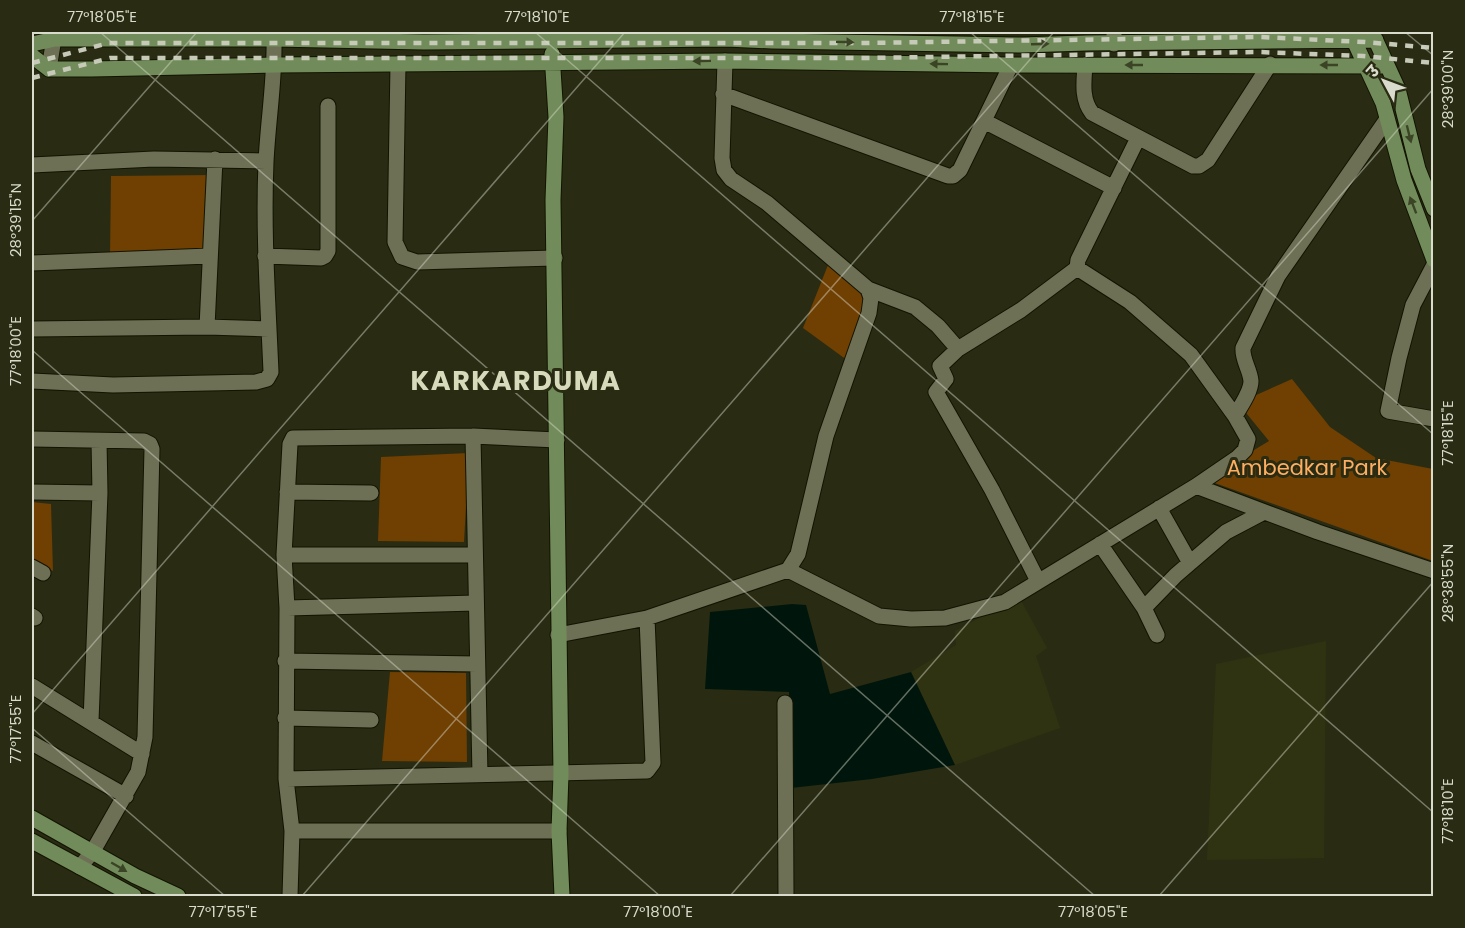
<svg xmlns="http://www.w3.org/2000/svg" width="1465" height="928" font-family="Poppins,'Noto Sans Devanagari',sans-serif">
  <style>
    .built { fill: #303312 }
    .green { fill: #703f02 }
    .water { fill: #00160c }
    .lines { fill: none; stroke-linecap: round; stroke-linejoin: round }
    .street-casing { stroke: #121400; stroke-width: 17 }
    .secondary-casing { stroke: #121400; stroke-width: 17 }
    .street { stroke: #6d7055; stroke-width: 15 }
    .secondary { stroke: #718c5a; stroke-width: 15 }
    .rail { stroke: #c7cab9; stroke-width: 4.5; stroke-dasharray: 8 8; stroke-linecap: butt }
    .oneway { fill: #3b4425 }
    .ticks { fill: none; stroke: #d9dccc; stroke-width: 1.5; stroke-opacity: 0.45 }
    .labels { text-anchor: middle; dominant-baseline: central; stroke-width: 6; stroke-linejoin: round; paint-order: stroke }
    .park-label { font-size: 21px; fill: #feae60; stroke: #292c13 }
    .district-label { font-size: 27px; font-weight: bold; letter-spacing: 1.5px; fill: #d7dbbc; stroke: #292c13 }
    .neatline { fill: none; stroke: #d9dccc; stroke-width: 2 }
    .ticks-label { font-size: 15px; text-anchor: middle; fill: #d9dccc }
  </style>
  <rect width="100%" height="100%" fill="#292c13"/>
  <path class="built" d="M1019,597L1047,648L1036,656L1060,728L955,765L911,672L956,645L955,631Z
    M1326,641L1324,858L1207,860L1216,664Z"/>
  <path class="green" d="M212,175L209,255L110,257L111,176Z
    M828,265L878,303L851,363L803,328Z
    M1292,379L1330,427L1376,458L1433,469V561L1212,482L1211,476L1269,441L1238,403Z
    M469,453L464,542L378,541L381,457Z
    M32,502L51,504L53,571L32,560Z
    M390,672L466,673L467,762L382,761Z"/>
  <path class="water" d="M792,604L806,605L830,694L911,672L955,765L872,779L791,788L789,692L705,689L710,612Z"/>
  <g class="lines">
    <defs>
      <path id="street" d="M1114,32V44
        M398,64L395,242L402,257L417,262L555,258
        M1085,65C1084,81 1081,99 1092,113L1193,166H1199L1208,160L1270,64
        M49,69L55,32
        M723,94L948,176H953L960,170L1011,65
        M984,121L1114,188
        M32,165L154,159L266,161
        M265,256L321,258L325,256L328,251V106
        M32,263L209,256
        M1434,265L1413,305L1399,358L1388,411L1434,419
        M868,289L915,307L938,326L958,349
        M207,327L215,159
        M32,329L207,327L269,329
        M32,381L113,385L256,382L267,379L271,372C268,302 263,232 266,162C268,120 275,80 274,39
        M1235,416C1240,407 1251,392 1251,381C1250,369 1242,360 1243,348L1278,276L1387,119
        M473,436L480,775
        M32,439L144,441L150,444L152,449L145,737L138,772L93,851L80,867
        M1196,486L1318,532L1434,571
        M32,492L100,493
        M287,492L371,493
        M1159,508L1190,563
        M1100,544L1144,608L1176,575L1226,532L1264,512
        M284,555H475
        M32,567L43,573
        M788,570L879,616L911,619L945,618L1005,602L1196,486L1237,458L1245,450L1248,439L1235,416L1191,355L1130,302L1077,268L1078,260L1138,138
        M1038,581L992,490L936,392L946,379L940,366L958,349L1021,310L1077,268
        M287,608L476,603
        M1144,608L1157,635
        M32,616L35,618
        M558,635L647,618L788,570L798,554L826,436L869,313L871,298L868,289L767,203L731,179L724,170L722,158L725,61
        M285,661L477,664
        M32,686L142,754
        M785,703L786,896
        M285,718L371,720
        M91,721L100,493L99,441
        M32,743L126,796
        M286,779L647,771L653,763L647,618
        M292,831H559
        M290,896L292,831L286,779L287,608L284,555L290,444L293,438L473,436L557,440"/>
      <path id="secondary" d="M1350,32L1383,103L1404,180L1434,260
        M1372,32L1398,89L1418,169L1434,209
        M32,44L55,39H274L424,42L726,39L772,41L1021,45L1087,43L1376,40
        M552,54L556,117L553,200L561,774L559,831L562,896
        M32,56L49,69H92L275,65L725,61L1011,65L1387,66
        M32,818L135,876L178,896
        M32,841L134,896"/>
    </defs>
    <use href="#street" class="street-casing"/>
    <use href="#secondary" class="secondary-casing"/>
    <use href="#street" class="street"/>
    <use href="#secondary" class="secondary"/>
    <path class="rail" d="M32,63L109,43H865L1259,37L1365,42L1434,48
      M32,78L110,58H865L1259,52L1363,56L1434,63"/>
  </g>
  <defs><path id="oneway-solid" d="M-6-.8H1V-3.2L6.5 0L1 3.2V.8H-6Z" transform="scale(1.5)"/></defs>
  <g class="oneway">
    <use href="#oneway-solid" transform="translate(845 42) rotate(1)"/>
    <use href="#oneway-solid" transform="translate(1040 44) rotate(-2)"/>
    <use href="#oneway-solid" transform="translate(702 61) rotate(179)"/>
    <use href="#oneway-solid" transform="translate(939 64) rotate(-179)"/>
    <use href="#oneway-solid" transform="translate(1134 65) rotate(180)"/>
    <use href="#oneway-solid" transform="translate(1329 65) rotate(-180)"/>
    <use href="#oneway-solid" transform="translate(1409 134) rotate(76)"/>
    <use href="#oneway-solid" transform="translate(1413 205) rotate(-111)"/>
    <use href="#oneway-solid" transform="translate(119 867) rotate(30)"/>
  </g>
  <path class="ticks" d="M100,32L1095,896M535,32L1434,813M970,32L1434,435M1405,32L1434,56M32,221L197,32M32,350L660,896M32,714L625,32M32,728L225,896M302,896L1054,32M730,896L1434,88M1159,896L1434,581"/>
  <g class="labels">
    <g class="park-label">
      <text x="1307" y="467">Ambedkar Park</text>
    </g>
    <g class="district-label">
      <text x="516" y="380">KARKARDUMA</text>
    </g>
  </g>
  <rect width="1465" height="928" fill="none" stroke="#292c13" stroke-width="66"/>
  <g transform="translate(1384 81) rotate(311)" stroke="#292c13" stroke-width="4.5" paint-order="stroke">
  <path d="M0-4.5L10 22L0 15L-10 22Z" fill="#d9dccc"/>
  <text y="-9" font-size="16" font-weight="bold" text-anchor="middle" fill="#d9dccc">उ</text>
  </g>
  <rect x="33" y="33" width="1399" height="862" class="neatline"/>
  <g class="ticks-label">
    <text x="102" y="22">77°18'05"E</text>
    <text x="537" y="22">77°18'10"E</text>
    <text x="972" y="22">77°18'15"E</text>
    <text transform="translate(1448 89) rotate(-90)" y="5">28°39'00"N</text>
    <text transform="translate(16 220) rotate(-90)" y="5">28°39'15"N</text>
    <text transform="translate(16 351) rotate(-90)" y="5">77°18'00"E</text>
    <text transform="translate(1448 433) rotate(-90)" y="5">77°18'15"E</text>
    <text transform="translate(1448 583) rotate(-90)" y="5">28°38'55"N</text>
    <text transform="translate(16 729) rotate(-90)" y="5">77°17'55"E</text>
    <text transform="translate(1448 811) rotate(-90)" y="5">77°18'10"E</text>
    <text x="223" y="917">77°17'55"E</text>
    <text x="658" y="917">77°18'00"E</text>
    <text x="1093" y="917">77°18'05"E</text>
  </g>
</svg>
